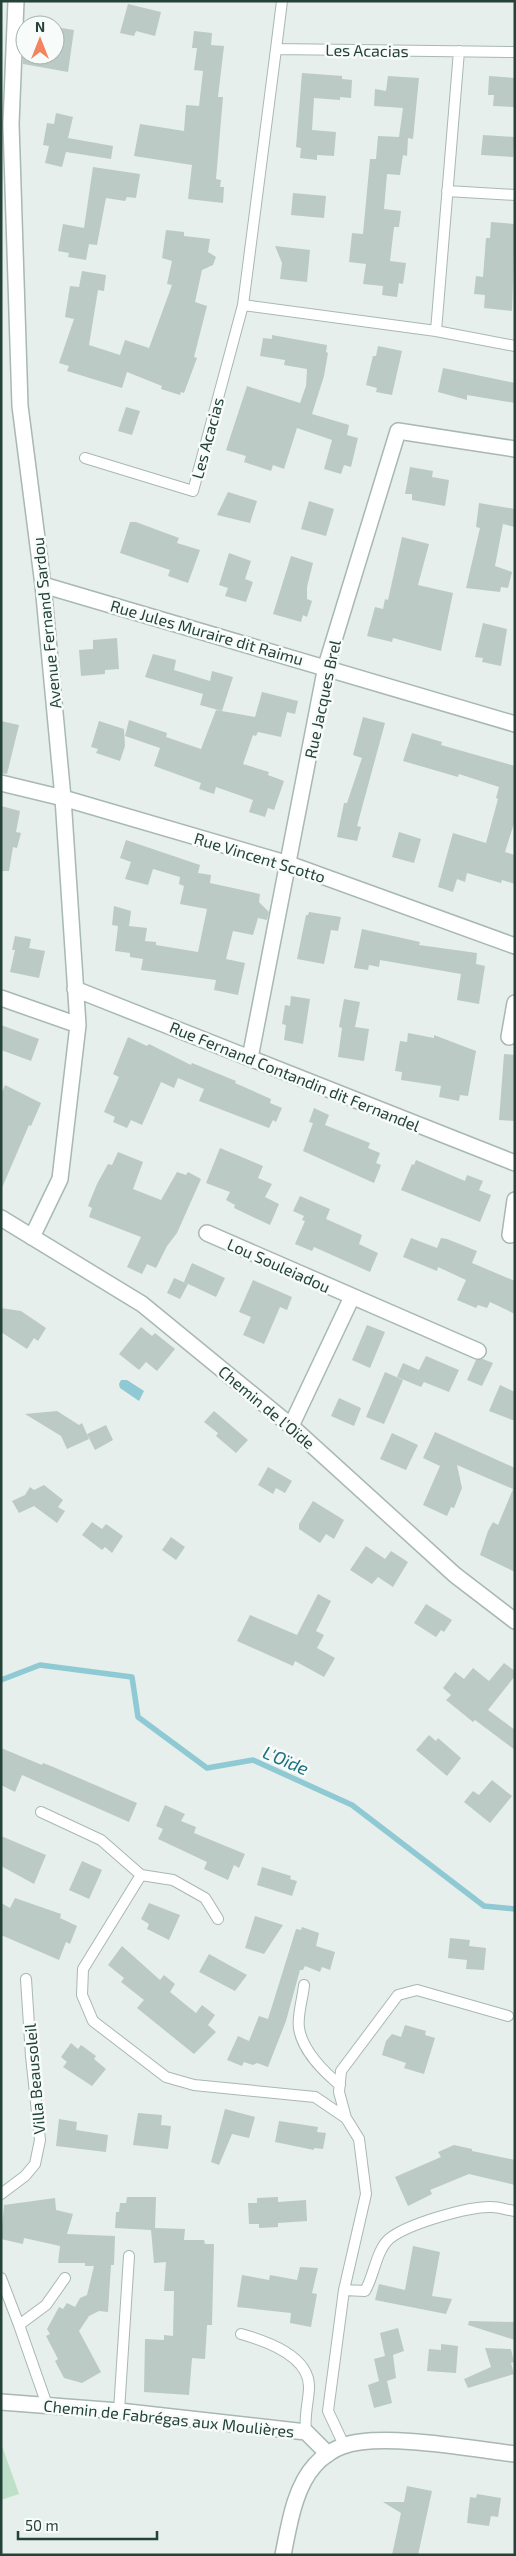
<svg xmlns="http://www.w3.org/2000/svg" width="516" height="2556" font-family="'Exo 2',sans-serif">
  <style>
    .green { fill: #bfe0c8 }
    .water { fill: #8ec9d4 }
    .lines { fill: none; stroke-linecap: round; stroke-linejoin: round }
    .stream { stroke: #8ec9d4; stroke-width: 5.5 }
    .building { fill: #bbcac4 }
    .service-casing { stroke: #a8b8b2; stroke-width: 12 }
    .minor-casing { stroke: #a8b8b2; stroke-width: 18 }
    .tertiary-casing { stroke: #a8b8b2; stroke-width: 18 }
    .service { stroke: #fff; stroke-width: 10 }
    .minor { stroke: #fff; stroke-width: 15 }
    .tertiary { stroke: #fff; stroke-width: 15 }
    .labels { text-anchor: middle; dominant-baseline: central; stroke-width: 5; stroke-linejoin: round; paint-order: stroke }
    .street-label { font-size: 16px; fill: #24423a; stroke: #f7fbf9 }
    .water-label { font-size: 18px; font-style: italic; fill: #1c6f80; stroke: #f7fbf9 }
  </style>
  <rect width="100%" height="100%" fill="#e6efeb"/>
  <path class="green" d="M1,2443L19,2494L1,2500Z"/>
  <path class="water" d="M121,1380H127L144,1391L139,1401L120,1388L119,1384Z"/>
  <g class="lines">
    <path class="stream" d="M1,1680L40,1665L132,1677L138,1717L207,1768L253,1760L352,1805L484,1906L515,1909"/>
  </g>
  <path class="building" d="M128,4L161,12L155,36L136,31L134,36L120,33Z
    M55,27L74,30L68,72L23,64V55H55Z
    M194,31L212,33L211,45L224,46L218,97H223L216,179L221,180L220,187H224L223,203L188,199L192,165L134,156L140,124L184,131L186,105L199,106L203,71L194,70L197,48H192Z
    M302,73L342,76V79L352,80L351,98L340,97V100L314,98L312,130L336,132L334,156L317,155V160L300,158L301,148L296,147Z
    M388,76L419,78L413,139L408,138L407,156L403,155L400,175L387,174L384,209L401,211L399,227H394L390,261L406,263L403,284L399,283L397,297L382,295L383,286L363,284L366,264L349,262L352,233L363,234L370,159H376L378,136L399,137L403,108L374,106L375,89L386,91Z
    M489,76L515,78V107L493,106L494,95H488Z
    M56,113L73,117L68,138L113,146L111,159L66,152L62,167L45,163L49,146L43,145L47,123L54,124Z
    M483,135L515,137L513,157L481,155Z
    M93,167L140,174L136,198L127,197L125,201L106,198L97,245L89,244L86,260L68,257L69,253L58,251L63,224L84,228Z
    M293,193L326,196L324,218L291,215Z
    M491,222L515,224L512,311L484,308L485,295L474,294L476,276L483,277L486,238H490Z
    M166,230L184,232V236L210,239L208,252L216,257L213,265L202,270L195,302L207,306L194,357L197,358L184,393L181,392L180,395L161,389L162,386L127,372L122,388L67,371L69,366L59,363L74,319L65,317L70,286L79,287L82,271L106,275L104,291L98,290L89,345L120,355L125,340L149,348L172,285L167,284L172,261L162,258Z
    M275,246L310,250L307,282L280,279L282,263Z
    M272,335L327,345L326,352L328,353L324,376L312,414L349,425L347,435L358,438L351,467L344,465L341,474L324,469L332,440L297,428L284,469L273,465L271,471L244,462L246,456L226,450L247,386L300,403L306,386L307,369L284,365L285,360L260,356L263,338L272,339Z
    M378,346L402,351L392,395L376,392L377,388L366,385L373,356H376Z
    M443,368L515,383V403L467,395V400L438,392Z
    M126,407L140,411L132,435L118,431Z
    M410,467L433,471L432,477L449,480L445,506L412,500V494H405Z
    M228,492L257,501L250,523L217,515Z
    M309,501L334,509L326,536L301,529Z
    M479,503L515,509V527L503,524L495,566L512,572L508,588L501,587L500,592L466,588L480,528L476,527Z
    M130,522H136L179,538L177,543L200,550L188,583L168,576L170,570L120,553Z
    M402,537L429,544L418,585L453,593L441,651L393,638L392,642L367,636L375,607L383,609L385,599L388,600Z
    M229,553L251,561L245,579L253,582L246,602L225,596L228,588L219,585Z
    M291,556L313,563L307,587V599L312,601L307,617L303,615L301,622L273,614Z
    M483,623L507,629L501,666L482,662L483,658L475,657Z
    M117,638L119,669L105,670V674L81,676L79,650L93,649V640Z
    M153,654L176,660L174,670L210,681L212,671L233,677L222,711L200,705L203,694L145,677Z
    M262,692L298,701L295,714L287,712L281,737L258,732L256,736L253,735L243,764L269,772L268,775L284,781L274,810L268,808L265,817L249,812L253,800L216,787L214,794L199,789L201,783L154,766L160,748L125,736L129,720L167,733L166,737L201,749L216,710L255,717Z
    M363,717L385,723L357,826L361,827L357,841L337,837L344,803H347L362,758L353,755Z
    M1,721L19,725L7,774L1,773Z
    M99,721L124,729L125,746L120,761L96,753L98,749L91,747Z
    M412,733L442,742L441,745L515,766V820L505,852L515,855V884L502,880L501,883L467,873L465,882L457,879L453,892L438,887L453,833L486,843L498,799L496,798L499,787L459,774L458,777L403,761Z
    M1,806L20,811L16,832L21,833L17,848L13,847L9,871H1Z
    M399,832L421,839L414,863L392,857Z
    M126,840L200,865L198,873L211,875L210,883L260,894L259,902L269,912L267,920L258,918L253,935L233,931L226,959L245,963L238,995L214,990L216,980L141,970L143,959L130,957V953L115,951L118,926L112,925L114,906L131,911L129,926L147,928L145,941L156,942V945L198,952L207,909L180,904L184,886L179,884L180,877L153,869L148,885L125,879L131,862L120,858Z
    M309,912L341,917L338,931L331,930L324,964L297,959L306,915H308Z
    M362,929L420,942L419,945L477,953L476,964L485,966L479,1004L457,1000L461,974L380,960L379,967L369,965L368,970L354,968Z
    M15,936L31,939L29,948L45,951L39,978L10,972L15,950H12Z
    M291,996L310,999L303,1044L284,1040L286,1025L282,1024L285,1005L290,1006Z
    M344,999L360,1002L355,1027L369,1029L364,1061L338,1057L342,1028L339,1027Z
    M1,1025L39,1039L31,1061L1,1050Z
    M408,1033L434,1038V1035L476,1051L468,1096L460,1095L459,1101L439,1097L441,1086L401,1080L402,1072L395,1071L400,1041L407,1042Z
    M128,1037L147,1046L149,1044L191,1065L192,1063L236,1081L235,1083L271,1099L270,1103L282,1108L276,1122L273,1120L269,1128L199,1101L204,1089L178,1078L174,1088L161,1082L142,1125L131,1120L127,1128L113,1122L115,1117L104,1112L119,1077L113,1074Z
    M504,1054L515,1055V1121L499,1120Z
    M5,1085L41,1103L31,1126L29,1125L1,1190V1094Z
    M314,1108L329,1115L325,1125L370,1143L368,1148L380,1153L376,1163L381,1165L374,1183L303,1151L313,1123L309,1122Z
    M220,1148L263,1166L258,1178L272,1184L265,1197L279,1204L270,1225L234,1208L235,1205L226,1200L230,1192L206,1183Z
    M118,1152L143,1162L133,1189L161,1200L177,1172L186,1175L188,1172L201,1179L177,1233L167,1246L156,1268L147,1264L142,1274L127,1267L141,1237L89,1217L92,1208L88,1206L97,1184L108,1164L112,1165Z
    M416,1160L465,1181L467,1175L483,1181L479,1190L491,1195L480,1222L401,1190L412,1164L414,1165Z
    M300,1196L330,1209L326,1219L362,1235L359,1244L378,1253L370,1272L314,1247L312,1251L295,1244L305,1221L302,1220L304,1216L293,1211Z
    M411,1238L437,1248L441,1238L447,1239L477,1251L472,1263L515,1281V1314L490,1302L487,1308L478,1305L476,1308L457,1300L466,1280L438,1267L437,1271L403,1257Z
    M192,1263L225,1278L216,1297L184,1282Z
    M174,1278L188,1284L180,1299L167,1293Z
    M253,1280L292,1297L287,1310L280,1307L264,1344L243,1335L251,1317L239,1312Z
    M1,1308L21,1311L46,1328L38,1341L34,1338L27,1349L1,1332Z
    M367,1325L385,1332L370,1368L352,1360Z
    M141,1327L152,1336L155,1333L175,1349L157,1371L146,1362L139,1370L119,1354Z
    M426,1356L459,1370L449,1392L424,1382L421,1387L397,1377L403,1363L419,1370Z
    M483,1359L493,1363L482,1386L467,1380L476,1360Z
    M385,1372L403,1380L384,1424L366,1417Z
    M500,1385L515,1392V1421L489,1411Z
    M339,1398L361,1408L354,1426L331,1416Z
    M57,1411L79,1425L82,1423L89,1439L67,1449L61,1436L25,1414Z
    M214,1411L248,1440L236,1453L216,1436L218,1433L204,1422Z
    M106,1425L113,1440L95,1450L87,1434Z
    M435,1432L515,1468V1572L480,1555L488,1531L493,1522L498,1525L513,1489L457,1465L462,1488L454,1508L451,1507L447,1516L423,1505L440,1466L423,1458Z
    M392,1433L418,1445L406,1470L380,1459Z
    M268,1467L292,1481L285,1493L276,1488L273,1494L258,1485Z
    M44,1485L63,1500L58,1507L65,1511L57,1523L34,1506L19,1513L12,1501L25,1495L30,1487L34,1490Z
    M313,1501L344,1520L334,1539L326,1534L320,1543L299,1529V1524Z
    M92,1522L102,1529L106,1524L123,1536L112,1553L105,1547L102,1550L82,1535Z
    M171,1537L185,1547L176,1560L162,1550Z
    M366,1546L385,1559L391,1551L408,1562L393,1587L378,1577L372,1584L350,1570Z
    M318,1594L331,1601L316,1631L324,1635L317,1648L335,1658L324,1677L295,1661L293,1666L237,1641L250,1615L297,1635Z
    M426,1604L452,1620L444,1632L441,1630L436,1637L414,1623Z
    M504,1663L515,1671V1676L488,1710L515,1730V1750L475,1720L473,1722L446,1700L451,1695L443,1688L455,1672L464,1679L473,1668L489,1681Z
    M429,1735L436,1741L438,1738L461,1758L447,1776L416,1750Z
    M1,1748L42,1765L43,1763L51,1766L137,1803L129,1822L22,1775L15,1792L1,1785Z
    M492,1780L512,1796L490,1823L464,1802L473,1791L479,1795Z
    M165,1805L185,1814L181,1821L196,1827L194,1833L245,1854L239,1868L234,1865L228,1880L204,1869L207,1862L158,1839L163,1829L156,1826Z
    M1,1836L46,1855L34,1884L1,1866Z
    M82,1861L102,1870L89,1899L69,1890Z
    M262,1867L291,1876L290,1879L297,1881L292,1896L257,1885Z
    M15,1898L61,1914L60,1918L77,1926L70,1944L66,1942L59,1960L1,1935V1903L10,1908Z
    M149,1903L180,1915L169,1940L147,1929L149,1924L141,1919Z
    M255,1916L283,1925L264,1954L245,1948Z
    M302,1927L319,1933L316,1946L335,1952L330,1970L322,1967L320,1972L305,1966L303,1970H300L286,2021L268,2067L257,2063L253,2065L244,2062L242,2066L227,2060L238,2036L249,2041L259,2016L268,2019L296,1929L301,1930Z
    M450,1938L470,1940L469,1946L486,1948L484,1970L466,1969L467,1960L448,1958Z
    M122,1946L160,1980L164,1975L175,1984L170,1992L196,2013L202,2005L215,2015L208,2025L216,2032L194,2054L137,2008L144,2000L121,1982L124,1978L108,1965Z
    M209,1954L247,1975L235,1991L199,1972Z
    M405,2025L426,2031L425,2035L435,2038L424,2074L404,2068L406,2063L382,2055L386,2041L392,2034L401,2037Z
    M71,2043L78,2049L81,2045L96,2056L94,2059L106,2069L92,2086L63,2067L67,2062L61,2057Z
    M225,2109L255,2117L249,2138L232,2134L219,2165L211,2162Z
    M138,2113L162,2115L161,2125L171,2126L168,2149L133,2145Z
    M59,2119L77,2122L76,2130L108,2135L106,2152L56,2146Z
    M279,2121L318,2127L317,2132L326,2133L323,2149L314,2148V2150L275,2142Z
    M454,2145L472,2149V2151L515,2160V2185L469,2174L430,2190L432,2194L408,2206L395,2177L441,2157L438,2152Z
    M127,2197H156L155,2228L185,2229L184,2240H204L205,2244H214L212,2325H207L205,2359L192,2358L189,2395L144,2392L145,2339L164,2340V2335L173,2336L174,2291H164L166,2262L154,2263L151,2230L115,2228L116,2212H119L120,2203H126Z
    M278,2197V2202L306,2200L307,2221L278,2223V2227L259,2228V2224H249L248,2203H257V2198Z
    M55,2198L56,2210L73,2214L67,2234L115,2236L114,2265H111L108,2312L99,2311L89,2316L79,2331L101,2372L82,2383L64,2378L55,2361L58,2359L46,2336L50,2334L47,2329L59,2307L63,2309L67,2303L75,2307L80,2298L87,2295L94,2266H85V2263H58L60,2246L24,2238L23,2244L1,2239L4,2205Z
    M413,2246L440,2252L432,2296L452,2299L446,2314L375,2300L379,2284L405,2290Z
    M300,2267L318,2268L312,2293L317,2294L311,2327L290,2323L291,2313L237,2307L242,2275L269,2280L270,2275L297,2280Z
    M469,2321L515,2322V2340L468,2325Z
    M398,2328L404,2351L393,2355L396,2378L387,2381L392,2403L374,2408L368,2385L379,2381L374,2359L385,2356L380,2333Z
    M441,2344L458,2346L456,2373L427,2371L429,2349L441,2350Z
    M485,2348L511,2349L514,2362L511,2363L514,2374L468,2388L464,2379L491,2367Z
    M407,2486L432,2491L418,2555H392L401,2513L383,2502H404Z
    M477,2494L501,2498L498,2517L491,2516L489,2526L467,2523L470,2497L476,2498Z"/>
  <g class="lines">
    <defs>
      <path id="service" d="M282,1L276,49L515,52
        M459,51L436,331L515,346
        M447,191L515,195
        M243,305L436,331
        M85,458L193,491L243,305L276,49
        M41,1812L101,1840L141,1875L173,1880L205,1898L218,1919
        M141,1875L83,1969L82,1995L93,2021L166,2077L194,2085L315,2097L346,2118L359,2139L366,2194L344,2290L328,2411L344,2445
        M304,1985C303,1998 297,2015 299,2028C302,2050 324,2072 340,2085
        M346,2118L339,2092L341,2071L398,1995L417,1990L508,2016
        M1,2194L25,2176L35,2164L40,2140L31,2056L26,1979
        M1,2278L19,2325
        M344,2290L365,2291C374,2276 376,2251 389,2239C407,2224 469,2206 492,2207C499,2207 507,2210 515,2211
        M241,2334C266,2341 311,2356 309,2389C308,2404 304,2417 306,2432
        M47,2405L19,2325L46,2305L65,2278
        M119,2411L129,2256"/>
      <path id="minor" d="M16,1L11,124L20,406L43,585L63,798L78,1025L60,1179L32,1237
        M43,585L515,724
        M1,783L63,798L289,864L515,946
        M75,989L515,1163
        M1,998L78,1025
        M509,1037L515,1003
        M250,1058L326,666L398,431L515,449
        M207,1233L478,1351
        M510,1235L515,1200
        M291,1426L352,1297
        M1,2402L119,2411L306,2432L328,2454"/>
      <path id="tertiary" d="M1,1218L142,1304L291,1426L455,1575L515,1621
        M283,2555C289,2526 294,2488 315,2465C322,2457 334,2449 343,2446C381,2432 473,2449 515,2454"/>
    </defs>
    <use href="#service" class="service-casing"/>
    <use href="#minor" class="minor-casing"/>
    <use href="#tertiary" class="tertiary-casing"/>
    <use href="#service" class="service"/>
    <use href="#minor" class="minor"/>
    <use href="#tertiary" class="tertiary"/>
  </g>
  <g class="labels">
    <g class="street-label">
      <text transform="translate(367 50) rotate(1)">Les Acacias</text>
      <text transform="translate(207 438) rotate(-75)">Les Acacias</text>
      <text transform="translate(46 623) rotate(-96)">Avenue Fernand Sardou</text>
      <text transform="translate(207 632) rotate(16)">Rue Jules Muraire dit Raimu</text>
      <text transform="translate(322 699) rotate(-78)">Rue Jacques Brel</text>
      <text transform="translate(260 857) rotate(17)">Rue Vincent Scotto</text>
      <text transform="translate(295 1076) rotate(22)">Rue Fernand Contandin dit Fernandel</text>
      <text transform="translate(279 1265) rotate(24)">Lou Souleiadou</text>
      <text transform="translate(267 1407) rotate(40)">Chemin de l'Oïde</text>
      <text transform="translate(34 2079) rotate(-95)">Villa Beausoleil</text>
      <text transform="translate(169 2418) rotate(6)">Chemin de Fabrégas aux Moulières</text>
    </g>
    <g class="water-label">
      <text transform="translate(286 1760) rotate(23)">L'Oïde</text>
    </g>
  </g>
  <rect width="516" height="2556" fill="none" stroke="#24423a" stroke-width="5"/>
  <g transform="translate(40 40)"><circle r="24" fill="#f7fbf9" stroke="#a3b1ad"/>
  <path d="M0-4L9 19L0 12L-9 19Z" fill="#f4845f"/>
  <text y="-8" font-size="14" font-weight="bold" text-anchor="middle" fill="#24423a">N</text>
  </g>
  <path d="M18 2531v8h139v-8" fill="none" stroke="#24423a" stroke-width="2.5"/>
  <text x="25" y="2531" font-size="15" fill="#24423a" stroke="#f7fbf9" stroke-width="4" paint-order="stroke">50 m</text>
</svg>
